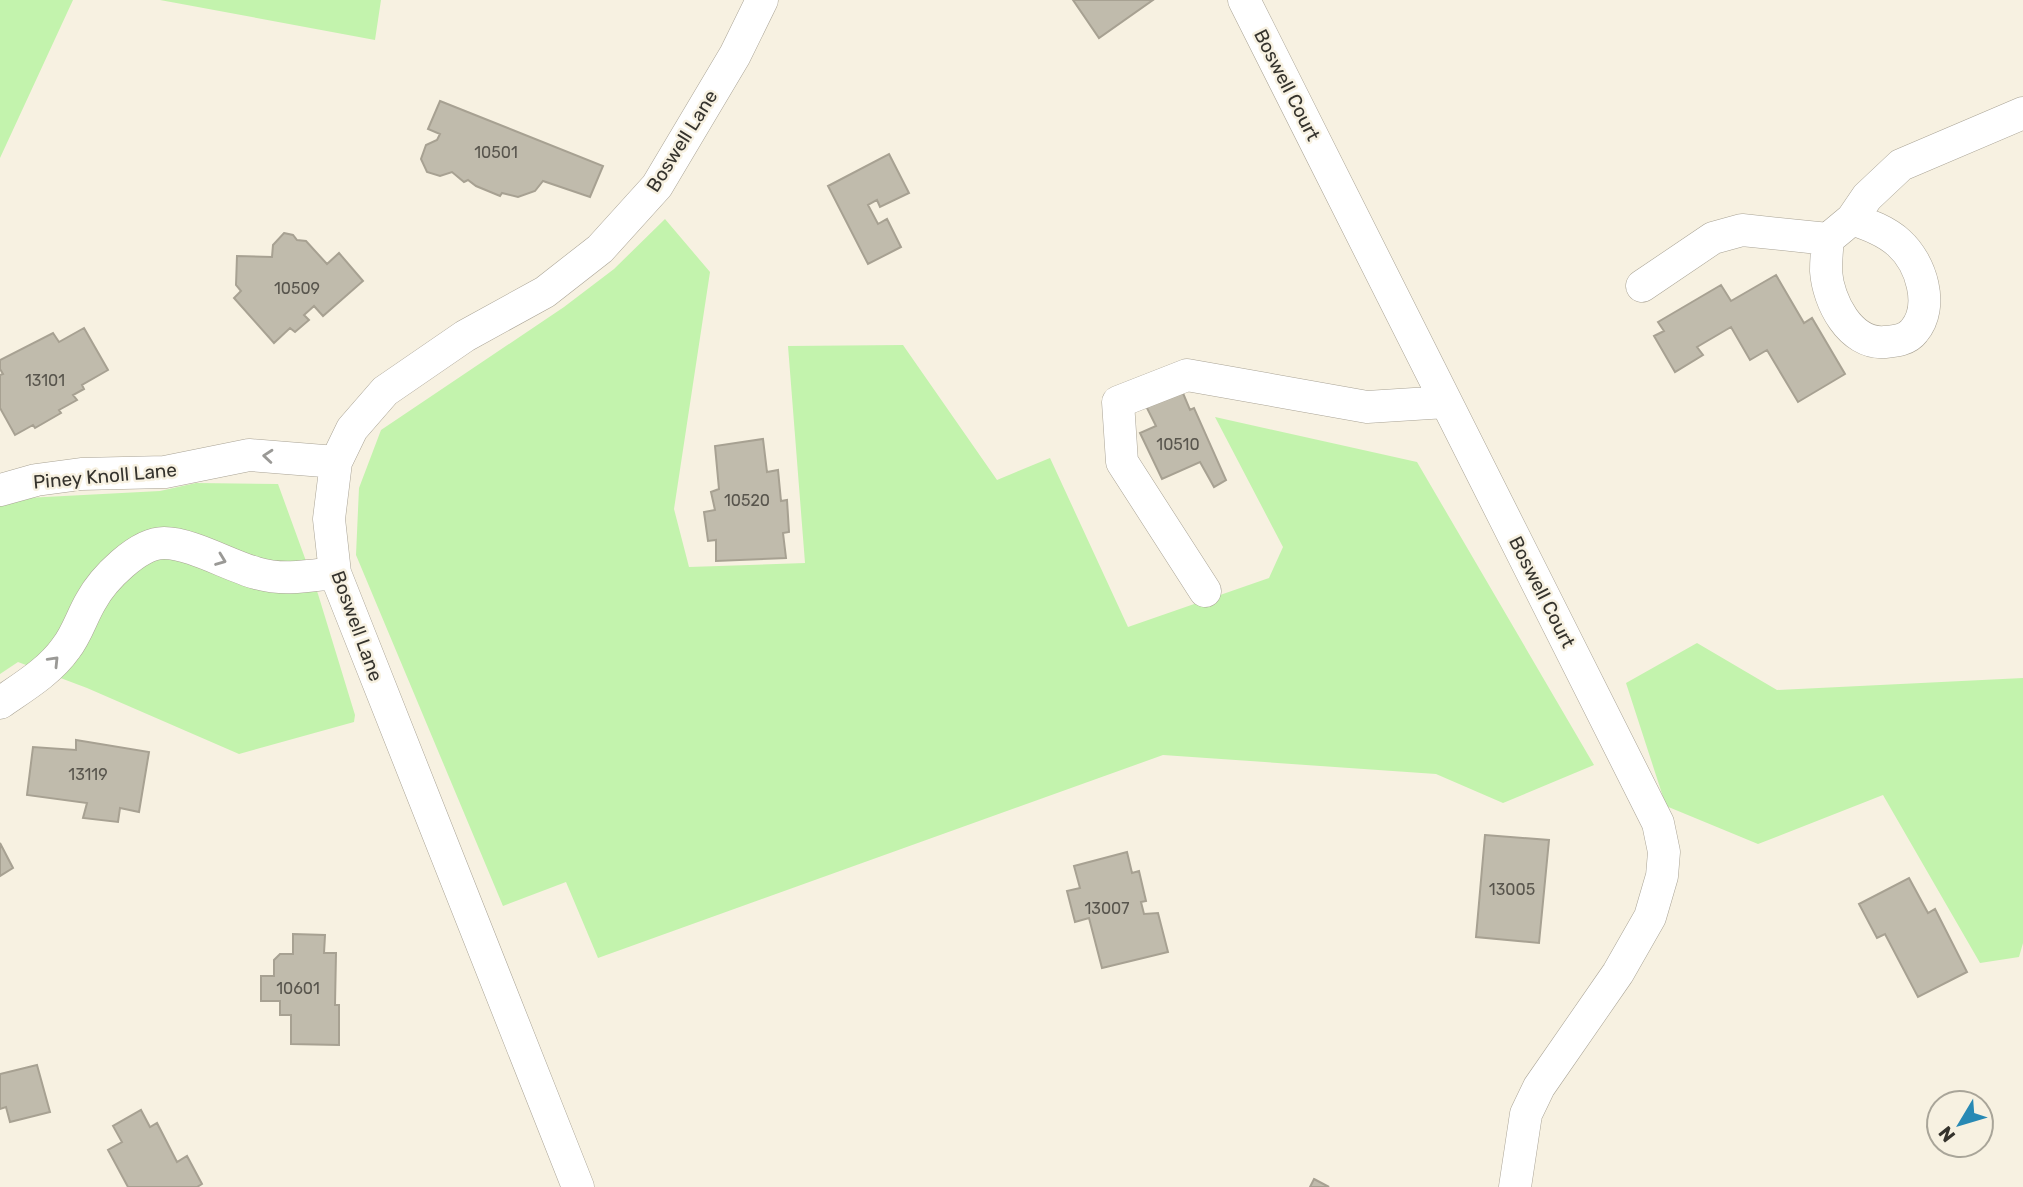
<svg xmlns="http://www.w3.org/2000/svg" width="2023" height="1187" font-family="Rubik,sans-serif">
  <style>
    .green { fill: #c3f3ad }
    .building { fill: #c0bbac; stroke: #a7a192; stroke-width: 2 }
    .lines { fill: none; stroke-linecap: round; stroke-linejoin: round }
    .minor-casing { stroke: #a9a395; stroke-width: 33 }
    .minor { stroke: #fff; stroke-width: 32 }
    .oneway { stroke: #9a9996 }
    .labels { text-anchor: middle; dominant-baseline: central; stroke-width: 5; stroke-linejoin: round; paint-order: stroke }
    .number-label { font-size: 16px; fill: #58554d }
    .street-label { font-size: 19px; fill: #35332d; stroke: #f7f1e1 }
  </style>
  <rect width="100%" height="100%" fill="#f7f1e1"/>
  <path class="green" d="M0,0H73L0,158Z
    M160,0H381L375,40Z
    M665,219L710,272L674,509L689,567L805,563L788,346L903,345L997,480L1050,458L1128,627L1269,578L1283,547L1215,417L1417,462L1594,765L1503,803L1436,774L1163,755L598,958L566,882L503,906L356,555L359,488L381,430L564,307L614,269Z
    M196,483L278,484L318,594L355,715L354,722L239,754L87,688L18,662L0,674V506L26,498L160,491Z
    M1697,643L1777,690L2023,678V943L2019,957L1980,963L1883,795L1758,844L1666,806L1626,683Z"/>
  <path class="building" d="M1073,0H1153L1099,38Z
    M440,101L603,166L590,197L543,181L535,191L518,197L502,193L500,196L476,186L468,180L464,182L452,172L440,176L427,172L421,159L426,145L437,140L440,134L428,129Z
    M889,154L909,193L880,207L877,200L868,205L878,224L887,219L901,247L868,264L828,186Z
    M284,233L293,235L297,240L306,241L327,264L339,253L363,281L323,316L314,306L304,315L309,320L295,332L290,328L274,343L234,298L241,291L236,285L237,256L272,257L273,245Z
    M1776,275L1804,323L1812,318L1845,374L1798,402L1767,350L1750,360L1731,327L1697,347L1703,355L1675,372L1654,336L1664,331L1658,322L1721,285L1731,301Z
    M84,328L108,370L82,385L84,389L73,395L77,400L59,410L61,413L35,428L33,425L15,435L0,408V375L3,374L0,369V360L53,333L59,342Z
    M1180,386L1190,410L1194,408L1226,480L1214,487L1200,462L1162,479L1140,433L1156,426L1144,402Z
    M763,439L767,472L778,470L781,501L787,500L789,532L783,533L786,558L716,561V540L708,541L704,512L715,510L711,492L719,489L715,446Z
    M76,740L149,752L139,812L120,808L118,822L83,818L87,803L27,795L33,747L76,750Z
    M1485,835L1549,840L1539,943L1476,937Z
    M0,843L13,868L0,876Z
    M1127,852L1132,873L1139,871L1146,901L1141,902L1144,914L1158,913L1168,952L1102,968L1089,918L1075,922L1067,891L1080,888L1074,866Z
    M1909,878L1928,913L1935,909L1967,972L1918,997L1885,934L1877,938L1859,904Z
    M293,934L325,935L324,953H336L335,1005H339V1045L291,1044V1015H280V1001H261V976H274V960L280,954H293Z
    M37,1065L50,1112L10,1122L6,1107L0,1109V1074Z
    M141,1110L150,1127L157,1123L177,1162L187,1156L202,1184L197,1187H128L108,1150L122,1142L113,1126Z
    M1314,1179L1329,1187H1310Z"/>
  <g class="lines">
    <defs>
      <path id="minor" d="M1244,0L1658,823L1664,852L1662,876L1650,917L1618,973L1539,1087L1526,1114L1515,1187
        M1852,219C1869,225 1886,231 1899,243C1921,263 1935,306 1914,331C1907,340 1896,341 1885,342C1850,345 1828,301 1826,271C1826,260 1827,249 1828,239L1852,219L1867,197L1901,165L2023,113
        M1642,286L1713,238L1742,230L1828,239
        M0,490L36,480L81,474L165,472L249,455L336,462
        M1205,591L1122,462L1118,402L1187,375L1367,407L1446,402
        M0,703C23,687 49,672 66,648C77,634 82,616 91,601C103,579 138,543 164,543C191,543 230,566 256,573C282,581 309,576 335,573
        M578,1187L335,573L329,519L336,462L352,429L385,391L465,336L545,292L600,249L657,186L735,55L762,0"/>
    </defs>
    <use href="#minor" class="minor-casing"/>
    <use href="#minor" class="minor"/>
  </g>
  <defs><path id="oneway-chevron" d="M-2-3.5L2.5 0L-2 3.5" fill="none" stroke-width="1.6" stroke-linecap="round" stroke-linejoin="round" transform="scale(1.75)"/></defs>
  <g class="oneway">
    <use href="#oneway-chevron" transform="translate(268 456) rotate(-175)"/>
    <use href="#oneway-chevron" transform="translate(221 560) rotate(21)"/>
    <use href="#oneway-chevron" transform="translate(54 661) rotate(-46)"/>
  </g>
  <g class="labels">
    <g class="number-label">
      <text x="496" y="152">10501</text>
      <text x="297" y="288">10509</text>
      <text x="45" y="380">13101</text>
      <text x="1178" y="444">10510</text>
      <text x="747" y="500">10520</text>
      <text x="88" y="774">13119</text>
      <text x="1512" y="889">13005</text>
      <text x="1107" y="908">13007</text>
      <text x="298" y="988">10601</text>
    </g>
    <g class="street-label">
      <text transform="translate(1287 85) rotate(63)">Boswell Court</text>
      <text transform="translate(682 141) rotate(-58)">Boswell Lane</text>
      <text transform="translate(105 476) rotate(-5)">Piney Knoll Lane</text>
      <text transform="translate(1542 592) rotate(63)">Boswell Court</text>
      <text transform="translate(357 626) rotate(70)">Boswell Lane</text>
    </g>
  </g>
  <g transform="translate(1960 1124) rotate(232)"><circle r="33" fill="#f7f1e1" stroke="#a9a599" stroke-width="2"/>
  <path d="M0-5L12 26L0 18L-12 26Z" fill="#2889b4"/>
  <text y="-10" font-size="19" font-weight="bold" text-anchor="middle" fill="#35332d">N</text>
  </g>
</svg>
